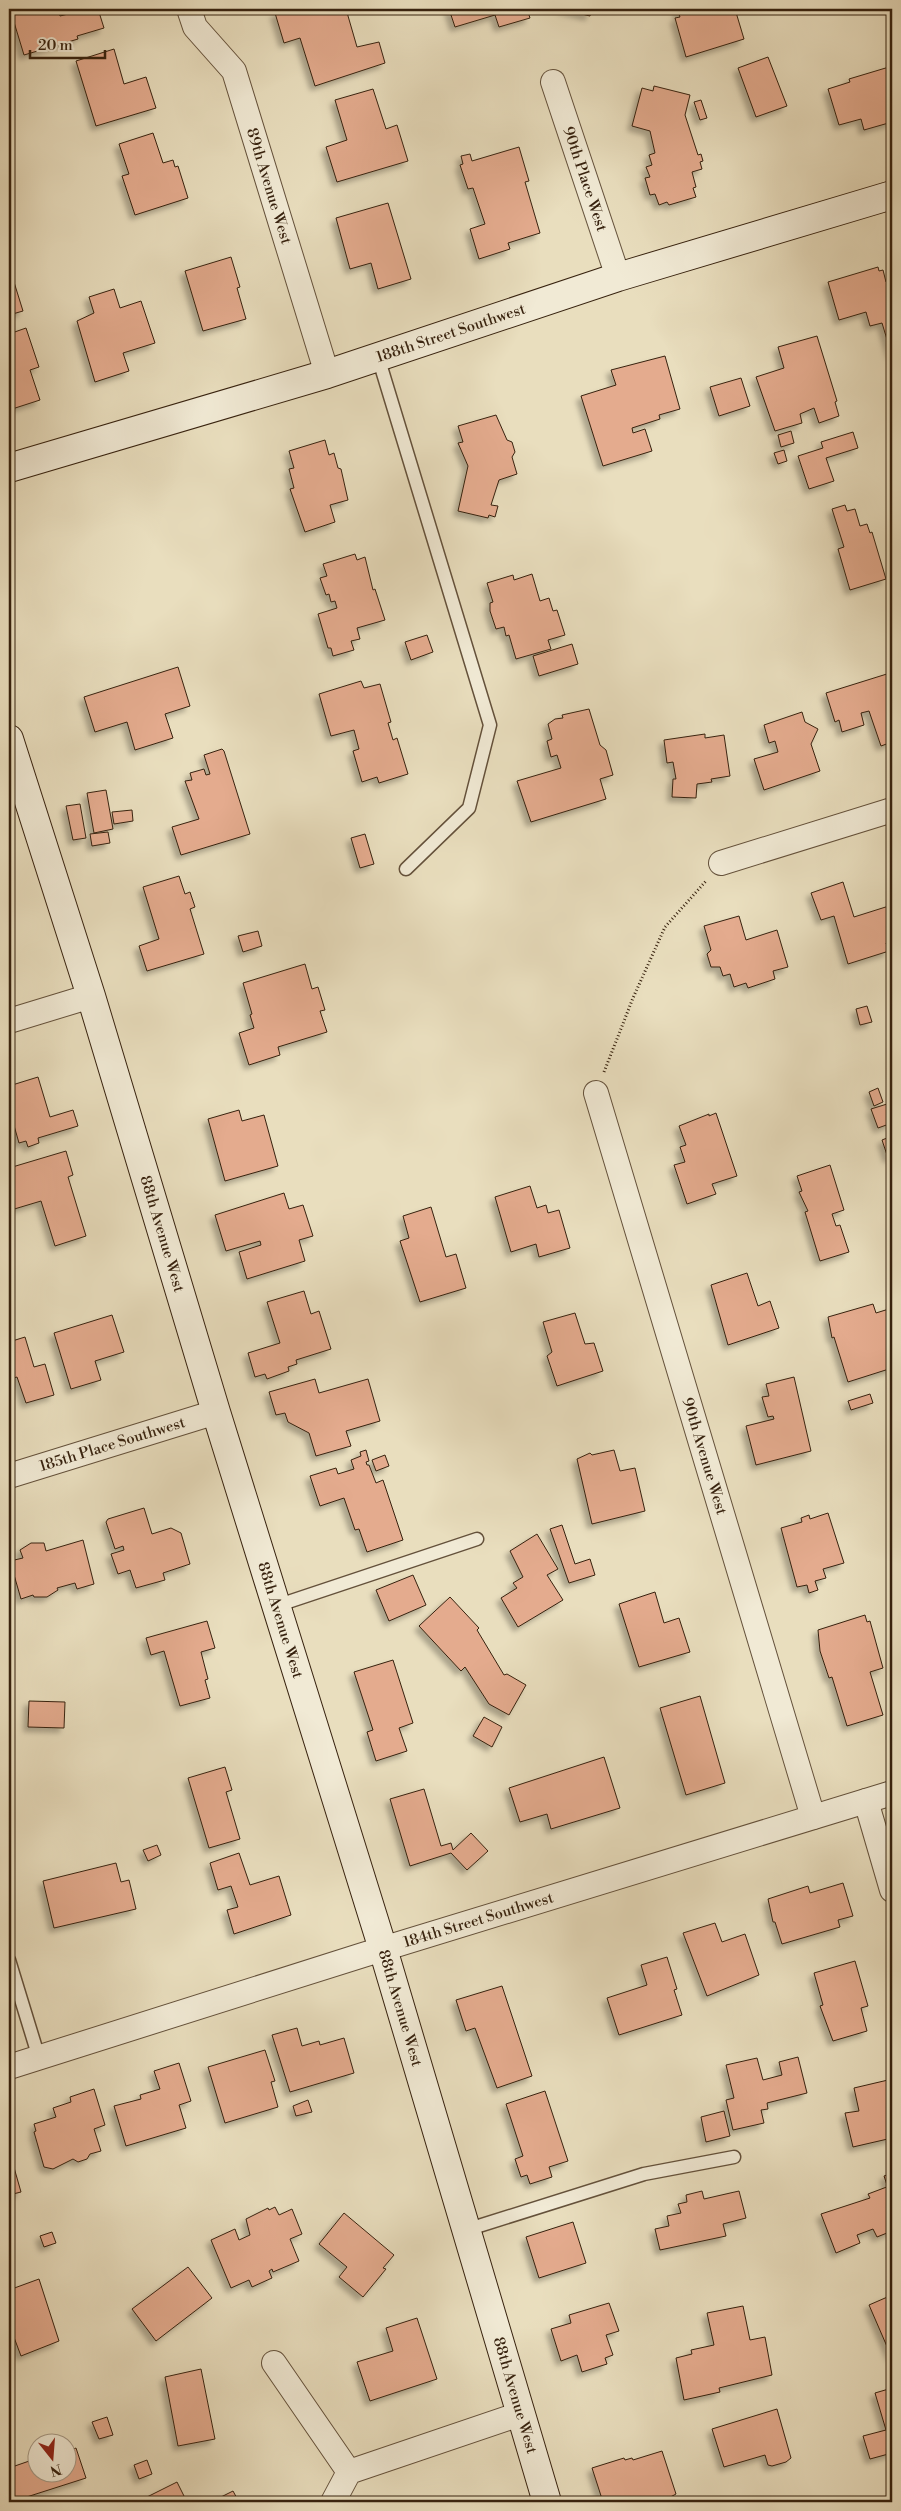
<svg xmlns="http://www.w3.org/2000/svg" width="901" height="2511" font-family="'Libre Bodoni',serif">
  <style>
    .building { fill: #e4ab8e; stroke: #37220f; filter: url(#shadow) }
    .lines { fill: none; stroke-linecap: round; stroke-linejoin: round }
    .lane-casing { stroke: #64513b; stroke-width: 15 }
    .street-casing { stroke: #64513b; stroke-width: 26 }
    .secondary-casing { stroke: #37220f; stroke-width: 30 }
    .path { stroke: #37220f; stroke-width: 3; stroke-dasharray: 1 2.5; stroke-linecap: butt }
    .lane { stroke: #f1ead5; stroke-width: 12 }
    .street { stroke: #f1ead5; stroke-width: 24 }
    .secondary { stroke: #f1ead5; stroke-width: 28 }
    .labels { text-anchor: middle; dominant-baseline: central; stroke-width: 5; stroke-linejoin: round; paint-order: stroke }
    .street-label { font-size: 15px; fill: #37220f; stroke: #f1ead5 }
  </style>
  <defs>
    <filter id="shadow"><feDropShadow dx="-4.5" dy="4.5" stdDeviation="2.5" flood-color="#0004"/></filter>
  </defs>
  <rect width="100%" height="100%" fill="#e9debe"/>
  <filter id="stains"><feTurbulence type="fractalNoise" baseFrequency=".004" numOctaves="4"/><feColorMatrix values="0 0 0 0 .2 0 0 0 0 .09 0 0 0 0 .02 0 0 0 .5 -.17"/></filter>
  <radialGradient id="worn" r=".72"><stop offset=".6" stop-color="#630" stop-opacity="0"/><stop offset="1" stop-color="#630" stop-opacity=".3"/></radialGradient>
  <path class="building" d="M10,9H58L60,16L68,14L66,10L69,9H98L104,28L77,36L78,39L24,55Z
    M289,9H346L357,47L379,42L385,63L315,86L300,38L284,43L275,13Z
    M449,9H527L530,18L499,27L495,15L455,27Z
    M561,9H591L590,16Z
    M677,9H735L744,39L686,57L675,18L680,17Z
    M114,49L124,84L146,77L156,108L96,126L76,61Z
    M768,57L787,106L756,117L738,68Z
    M889,67L892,79V122L864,130L861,119L839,125L828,89L850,82L849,79Z
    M654,86L690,95L685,115L698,155L701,154L703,161L700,162L702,169L692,172L696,187L693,188L696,197L669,205L667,202L659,205L655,194L650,195L645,178L650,177L646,167L652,165L649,155L655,153L650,131L632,126L642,88L653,91Z
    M373,89L386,129L397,125L408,161L337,182L326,147L347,140L335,100Z
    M701,100L707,118L700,120L694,102Z
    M153,133L163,163L173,160L175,167L178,166L188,198L135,215L122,176L129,174L119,144Z
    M519,147L529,181L525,182L540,233L508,243L510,249L479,259L470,229L485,224L473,188L468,189L460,165L463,164L461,156L470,154L472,161Z
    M388,203L411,279L378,289L371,263L350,269L336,218Z
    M231,257L240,287L237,288L246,319L203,331L185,271Z
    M9,266L23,311L9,315Z
    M878,267L879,271L883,270L886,282L892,280V356L882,323L870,326L866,312L839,320L828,282Z
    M114,289L120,308L141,301L155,343L123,353L129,371L95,382L77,321L94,313L89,297Z
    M26,328L39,367L30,370L40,400L9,410V334Z
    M817,336L837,401L835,402L839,416L819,423L814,408L800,414L802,423L775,431L756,377L784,368L778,347Z
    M665,356L680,409L659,415L660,419L632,428L633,433L645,429L652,451L603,466L581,396L616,385L611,370Z
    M741,378L750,406L719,416L710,387Z
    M496,415L507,440L512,442L515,452L512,457L517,474L499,480L491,505L498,506L495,517L489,515L488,518L458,511L468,466L458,443L463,442L458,426Z
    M791,431L794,443L781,447L778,435Z
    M853,432L858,448L826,458L834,481L809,489L798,456L823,448L821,442Z
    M325,440L329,455L334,453L338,468L341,469L348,500L330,505L335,522L305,532L290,489L294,488L289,469L294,468L289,451Z
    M784,450L787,461L778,464L774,453Z
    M845,505L847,511L855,509L860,526L867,524L870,533L872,532L886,579L850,590L838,549L844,547L832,509Z
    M355,554L357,560L365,557L373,590L375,589L385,620L357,628L360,639L351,641L354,650L333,656L331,648H328L318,614L337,608L335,601L331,602L329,594L326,595L320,578L327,576L323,564Z
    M532,574L540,601L549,598L553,611L557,610L565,635L548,640L551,649L516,659L509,635L506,636L504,627L496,629L490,611V603L493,602L487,583L513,575L514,580Z
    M427,635L433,652L411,660L405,642Z
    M572,644L578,664L539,676L533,656Z
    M178,667L190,706L165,714L173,738L135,750L127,722L95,732L84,697Z
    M890,673L892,742L881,746L869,711L861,713L864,725L842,732L839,720L835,722L826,693Z
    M361,681L364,688L380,684L391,722L388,723L393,740L397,738L408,774L379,783L377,777L362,782L353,751L359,749L354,730L331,736L319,694Z
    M589,709L600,745L606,750L613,775L600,779L606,799L531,822L517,781L561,768L557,755L551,757L547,741L552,739L548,724L555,719L563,718L562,715Z
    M802,712L805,722L818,729L811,744L820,771L764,790L754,759L778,752L775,741L769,743L764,725Z
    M705,734V738L724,735L730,776L711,779L712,782L697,784L696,798L672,797L673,779H676L673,762L667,763L664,740Z
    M222,749L224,751L250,834L181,855L172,827L199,819L185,781L192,780L190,773L204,769L206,775L210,774L204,755Z
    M106,790L113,829L94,833L87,793Z
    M80,804L86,838L73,840L66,806Z
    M132,810L133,821L114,824L112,812Z
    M108,832L110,843L92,846L90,834Z
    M365,834L374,864L360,868L351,838Z
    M179,876L185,894L190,892L195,907L190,909L204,954L147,971L139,946L159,939L143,887Z
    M843,882L854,917L892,905V941L886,943L889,951L848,964L834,916L821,920L811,893Z
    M739,916L746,940L777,930L788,967L773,971L775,979L748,988L746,983L734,987L730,974L723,976L720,967H711L707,954L711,950L704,926Z
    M258,931L262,946L243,952L238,936Z
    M305,964L312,989L318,987L325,1010L320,1011L327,1032L278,1047L280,1055L249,1065L239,1033L254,1028L250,1015L252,1014L243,983Z
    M867,1006L872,1022L860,1025L856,1009Z
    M38,1077L50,1117L73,1110L78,1126L38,1138L39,1143L28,1147L26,1141L19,1143L9,1108V1086Z
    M878,1088L883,1102L874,1106L869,1092Z
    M887,1104L892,1123L878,1128L871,1109Z
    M239,1110L242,1121L264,1115L278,1166L225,1181L208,1119Z
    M716,1113L737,1176L712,1184L716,1194L687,1204L674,1165L685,1162L680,1147L686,1145L679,1126L709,1114V1116Z
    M892,1136V1157L888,1158L882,1140Z
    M66,1151L73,1175L68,1177L86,1236L55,1246L41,1201L11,1210L9,1168Z
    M830,1165L844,1210L832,1214L836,1226L840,1225L849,1252L820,1261L805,1212L808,1211L799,1192L802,1191L797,1176Z
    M530,1186L537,1208L546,1205L548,1213L559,1210L570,1248L539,1257L536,1244L511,1252L495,1197Z
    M284,1193L289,1209L303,1205L313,1236L299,1240L305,1261L247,1279L239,1252L261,1245L260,1241L226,1251L215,1215Z
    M431,1207L446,1257L456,1254L466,1288L420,1302L400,1241L409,1238L403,1216Z
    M747,1273L758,1306L770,1301L779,1328L728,1345L711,1285Z
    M304,1291L311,1314L319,1311L331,1349L296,1360L297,1364L288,1367L289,1371L267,1379L265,1374L255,1377L248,1353L280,1343L267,1302Z
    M873,1304L876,1313L892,1308V1368L848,1382L834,1337L832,1338L828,1317Z
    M575,1313L585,1344L594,1343L603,1371L557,1386L547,1356L552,1352L543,1322Z
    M112,1315L124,1352L95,1361L101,1380L71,1389L54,1333Z
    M25,1337L34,1367L45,1364L54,1395L26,1403L17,1377L10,1379L13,1387L9,1389V1342Z
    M794,1377L811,1451L756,1465L746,1426L774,1419L773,1416L768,1417L762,1397L769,1396L766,1384Z
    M315,1379L319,1393L368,1379L380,1421L346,1431L351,1446L316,1456L309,1433L288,1422L285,1413L276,1415L269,1392Z
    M870,1394L873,1403L851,1410L848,1401Z
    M366,1450L369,1461L366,1462L367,1465H369L376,1483L383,1480L403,1540L367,1552L359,1529L355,1530L344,1498L320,1506L310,1476L336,1468L338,1474L354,1469L351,1460L361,1456L360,1452Z
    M614,1450L620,1471L635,1468L645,1511L592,1524L577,1459L590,1453L592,1455Z
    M385,1455L389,1466L376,1471L372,1460Z
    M144,1508L152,1534L171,1528L181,1533L190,1564L163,1573L165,1580L136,1588L130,1570L118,1574L111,1554L124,1550L123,1546L115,1549L106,1522L108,1519Z
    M828,1513L844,1563L823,1569L826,1578L815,1581L818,1590L809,1593L807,1585L797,1587L781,1528L802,1522L801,1518L809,1515L810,1519Z
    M562,1525L575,1564L590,1559L595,1575L569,1583L550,1529Z
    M537,1534L558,1569L547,1575L563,1600L518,1627L501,1598L517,1588L513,1583L523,1577L510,1551Z
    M83,1540L94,1584L77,1589L75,1583L57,1588L58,1590L47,1597H34L33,1595L21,1599L10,1561L23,1558L20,1550L31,1543H44L46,1551Z
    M413,1575L426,1605L389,1621L376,1590Z
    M655,1592L664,1623L679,1618L690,1652L639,1667L619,1604Z
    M450,1597L479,1628L477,1630L504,1675L507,1674L526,1685L509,1715L489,1704L465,1667L461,1671L419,1626Z
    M865,1615L867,1622L870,1621L883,1668L870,1672L883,1715L847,1726L832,1677L829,1678L820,1651L818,1630Z
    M207,1621L215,1648L201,1652L208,1679L205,1680L210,1698L180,1706L164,1651L151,1655L146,1638Z
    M393,1660L413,1723L399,1728L407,1751L376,1761L367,1732L373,1730L354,1672Z
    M700,1696L725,1783L686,1795L660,1708Z
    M29,1701L65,1702L64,1728L28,1727Z
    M484,1717L502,1727L492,1747L473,1736Z
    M604,1757L620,1808L551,1829L547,1814L520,1822L509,1788Z
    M225,1767L232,1790L226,1792L240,1839L209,1848L188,1778Z
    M424,1789L441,1846L451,1843L453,1850L471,1833L488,1851L467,1870L451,1853L410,1866L390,1799Z
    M157,1845L161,1855L148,1861L143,1850Z
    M239,1853L250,1885L279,1876L291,1915L234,1934L227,1910L238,1907L231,1886L218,1890L210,1863Z
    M116,1863L121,1882L129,1880L136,1909L54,1928L43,1881Z
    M843,1883L853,1916L838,1920L840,1927L782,1944L775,1922H773L768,1899L808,1886L810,1893Z
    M715,1923L722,1942L745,1934L759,1975L707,1996L683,1933Z
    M667,1957L677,1989L674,1990L682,2015L619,2035L607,1998L647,1985L641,1965Z
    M855,1961L868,2006L861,2008L867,2031L833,2041L820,2006L823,2005L814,1973Z
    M502,1986L532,2076L497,2088L475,2028L466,2031L456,2000Z
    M297,2028L302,2046L319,2041L320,2045L344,2038L354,2073L290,2092L272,2035Z
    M265,2050L275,2081L271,2082L278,2107L225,2123L208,2067Z
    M798,2057L807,2093L767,2103L768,2109L761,2110L764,2123L733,2130L726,2100L734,2098L726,2065L757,2058L763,2080L782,2075L779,2062Z
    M179,2063L191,2101L179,2105L186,2128L126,2146L114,2106L141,2099L140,2095L160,2089L154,2071Z
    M888,2080L892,2097V2138L853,2147L845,2113L859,2111L854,2088Z
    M94,2089L105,2125L94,2129L101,2151L90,2154L87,2159L78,2162L73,2159L53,2169L44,2167L34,2132L36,2131L34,2124L56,2117L53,2108L71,2102L70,2097Z
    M545,2091L568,2161L549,2167L552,2177L530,2184L527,2175L521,2177L515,2159L523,2156L506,2104Z
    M308,2100L312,2112L296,2116L293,2106Z
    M724,2111L730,2136L706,2142L701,2117Z
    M11,2157L21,2192L9,2195V2158Z
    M892,2173V2183L887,2185L884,2176Z
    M892,2185V2231L877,2237L873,2229L857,2235L860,2243L836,2253L821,2214L870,2198L868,2194Z
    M702,2191L704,2199L739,2191L746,2218L723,2224L726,2236L660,2250L655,2229L669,2226L667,2216L681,2213L678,2204L687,2202L686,2195Z
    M275,2207L279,2215L292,2209L302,2234L290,2239L299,2261L273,2272L272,2269L269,2271L272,2278L252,2287L249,2280L231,2288L211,2240L235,2229L239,2240L250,2235L246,2219L268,2208L269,2210Z
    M344,2213L394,2255L383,2268L386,2269L363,2297L339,2277L347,2267L319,2244Z
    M573,2222L586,2263L539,2278L526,2237Z
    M52,2232L56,2243L44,2247L40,2236Z
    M188,2267L212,2298L156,2341L132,2309Z
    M39,2279L59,2341L21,2356L9,2324V2320L12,2318L9,2310V2290Z
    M892,2295V2358L869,2305Z
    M609,2303L619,2331L606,2335L613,2355L605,2358L607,2364L582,2372L577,2355L561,2361L551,2329L571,2323L569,2315Z
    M743,2306L750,2340L765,2337L772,2375L719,2388L720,2392L684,2400L676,2358L692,2354L691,2350L714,2345L707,2313Z
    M417,2318L437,2379L370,2401L357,2362L393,2351L386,2328Z
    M201,2369L215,2439L178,2446L165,2377Z
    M892,2388V2453L870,2459L863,2436L886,2430L875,2393Z
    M777,2409L791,2458L786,2462L772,2466L768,2465L765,2455L724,2467L712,2429Z
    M107,2417L113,2435L99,2439L92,2422Z
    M76,2448L86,2478L11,2502L9,2496V2468L38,2458V2474H68V2451Z
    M662,2451L676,2494L661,2502H642L641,2497L626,2502H603L592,2468L624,2458L625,2460L632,2458L633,2460Z
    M147,2460L152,2474L139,2479L134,2465Z
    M177,2482L187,2502H145L143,2499Z
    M233,2491L239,2502H211Z"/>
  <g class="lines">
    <defs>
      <path id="lane" d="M378,357L490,725L469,808L406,869
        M276,1606L477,1539
        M9,1960L39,2058
        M466,2230L644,2174L734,2157"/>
      <g id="street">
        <path id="s1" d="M189,9L195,27L234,71L327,374"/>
        <path id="s2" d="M553,82L618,277"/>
        <path d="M721,863L892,810"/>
        <path d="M9,1021L91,996"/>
        <path id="s3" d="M596,1093L813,1817"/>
        <path id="s4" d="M9,1476L216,1412"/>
        <path d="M866,1801L892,1890"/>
        <path id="s5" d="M9,2067L363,1955L892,1793"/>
        <path d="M274,2363L349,2472"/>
        <path d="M333,2502L349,2472L520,2414"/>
      </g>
      <g id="secondary">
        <path id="s6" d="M9,468L327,374L618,277L892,195"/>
        <path id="s7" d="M9,739L91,996L216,1412L383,1949L547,2502"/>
      </g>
    </defs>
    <use href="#lane" class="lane-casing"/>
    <use href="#street" class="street-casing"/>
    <use href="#secondary" class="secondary-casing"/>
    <path class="path" d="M604,1072L633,998L665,927L706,881"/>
    <use href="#lane" class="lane"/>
    <use href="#street" class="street"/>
    <use href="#secondary" class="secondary"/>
  </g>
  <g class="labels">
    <g class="street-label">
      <text stroke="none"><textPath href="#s2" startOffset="102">90th Place West</textPath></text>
      <text stroke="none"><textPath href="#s1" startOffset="198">89th Avenue West</textPath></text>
      <text stroke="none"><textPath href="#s6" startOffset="462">188th Street Southwest</textPath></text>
      <text stroke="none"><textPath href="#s7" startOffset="518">88th Avenue West</textPath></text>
      <text stroke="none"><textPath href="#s4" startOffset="108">185th Place Southwest</textPath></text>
      <text stroke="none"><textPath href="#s3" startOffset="379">90th Avenue West</textPath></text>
      <text stroke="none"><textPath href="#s7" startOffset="922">88th Avenue West</textPath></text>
      <text stroke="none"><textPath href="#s5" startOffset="492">184th Street Southwest</textPath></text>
      <text stroke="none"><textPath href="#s7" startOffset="1328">88th Avenue West</textPath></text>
      <text stroke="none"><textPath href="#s7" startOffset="1732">88th Avenue West</textPath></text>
    </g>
  </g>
  <rect width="901" height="2511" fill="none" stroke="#e9debe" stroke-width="30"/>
  <rect x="10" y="10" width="881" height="2491" fill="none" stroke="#37220f" stroke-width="2.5"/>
  <rect x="15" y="15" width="871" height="2481" fill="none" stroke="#37220f"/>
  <g transform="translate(52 2458) rotate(163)"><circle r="24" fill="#f1ead5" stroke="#a79a86"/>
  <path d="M0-4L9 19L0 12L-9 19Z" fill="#8f2418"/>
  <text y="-8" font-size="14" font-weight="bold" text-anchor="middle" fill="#37220f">N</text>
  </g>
  <path d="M30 50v8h75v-8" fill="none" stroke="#37220f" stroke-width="2.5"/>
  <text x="38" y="50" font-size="15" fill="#37220f" stroke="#f1ead5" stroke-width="4" paint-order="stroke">20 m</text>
  <rect width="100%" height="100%" filter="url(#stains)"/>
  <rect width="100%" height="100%" fill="url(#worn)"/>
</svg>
